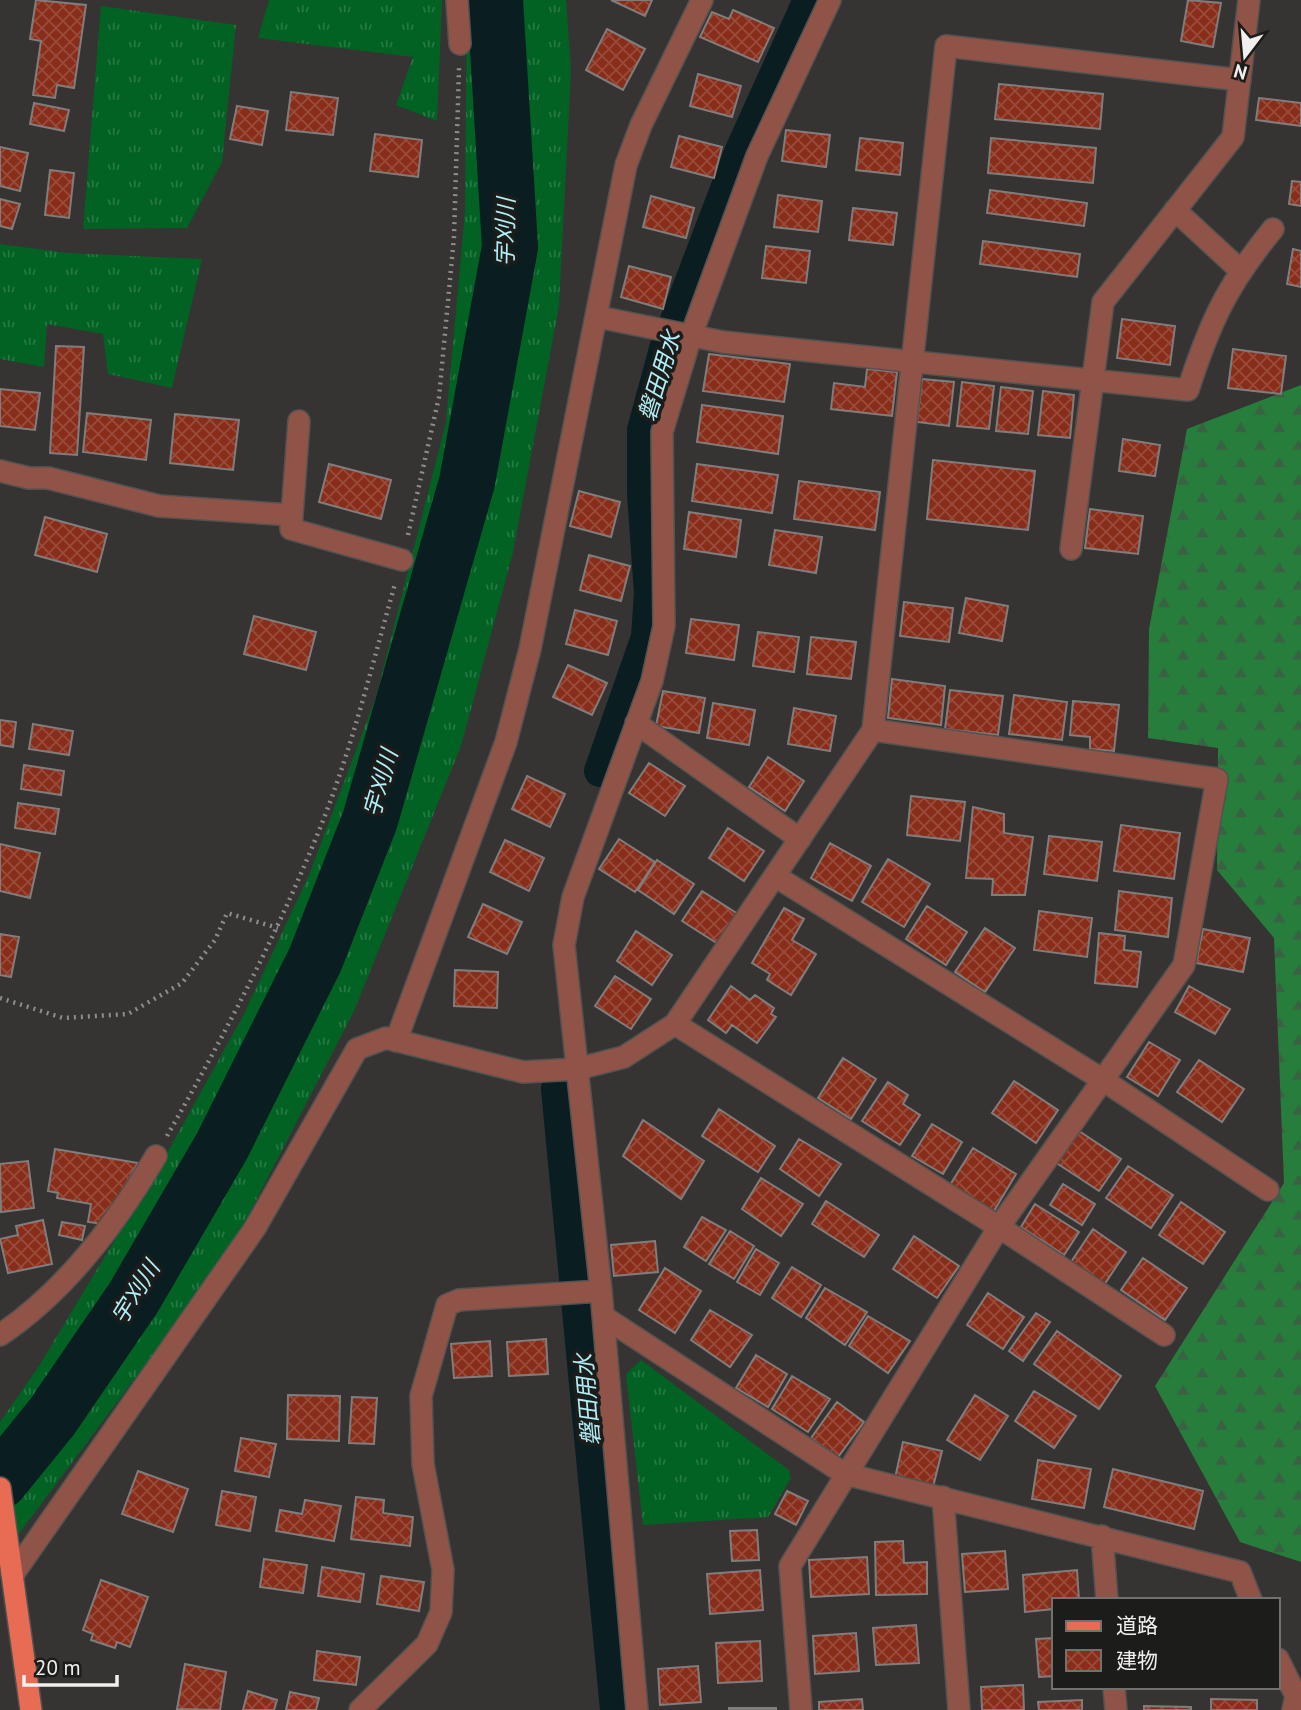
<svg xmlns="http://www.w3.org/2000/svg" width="1301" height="1710" font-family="'PT Sans','Noto Sans JP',sans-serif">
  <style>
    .grass { fill: url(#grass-tufts) }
    .forest { fill: url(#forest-firs) }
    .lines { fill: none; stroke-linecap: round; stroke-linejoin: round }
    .canal { stroke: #0a1d20; stroke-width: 32 }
    .river { stroke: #0a1d20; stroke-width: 56 }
    .building { fill: url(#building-cross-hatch); stroke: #807d7c; stroke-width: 2 }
    .minor-casing { stroke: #535250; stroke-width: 24 }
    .major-casing { stroke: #535250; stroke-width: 24 }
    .path { stroke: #8e8d8b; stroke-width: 4.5; stroke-dasharray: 2 5; stroke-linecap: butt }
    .minor { stroke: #905347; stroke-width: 21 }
    .major { stroke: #e86b54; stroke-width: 21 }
    .labels { text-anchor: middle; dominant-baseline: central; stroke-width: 7; stroke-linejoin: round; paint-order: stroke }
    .water-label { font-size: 23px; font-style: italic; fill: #b0eff7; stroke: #1c1c1b }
  </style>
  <defs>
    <pattern id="grass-tufts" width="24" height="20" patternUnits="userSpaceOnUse" patternTransform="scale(1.75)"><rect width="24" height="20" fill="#016224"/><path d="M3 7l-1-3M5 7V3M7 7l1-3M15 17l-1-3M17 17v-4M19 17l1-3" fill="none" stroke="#267944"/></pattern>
    <pattern id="forest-firs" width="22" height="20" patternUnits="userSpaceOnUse" patternTransform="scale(1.75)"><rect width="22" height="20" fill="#277d3c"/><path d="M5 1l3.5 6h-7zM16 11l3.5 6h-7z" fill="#386242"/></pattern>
    <pattern id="building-cross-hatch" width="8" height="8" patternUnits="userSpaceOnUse" patternTransform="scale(1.75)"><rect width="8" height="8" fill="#882d19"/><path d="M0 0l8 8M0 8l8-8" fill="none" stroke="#994c3b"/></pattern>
  </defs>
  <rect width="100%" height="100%" fill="#353432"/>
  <path class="grass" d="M269,0H442L437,121L396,105L413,57L258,38Z
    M467,0H566L571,71L559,306L513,552L461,746L354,1011L230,1251L0,1559V1422L39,1366L166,1155L243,1016L309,875L376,697L446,422L465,211Z
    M101,6L236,25L222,162L187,228L83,229Z
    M0,244L67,253L202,259L172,388L108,374L103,334L47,324L44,367L0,359Z
    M641,1360L789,1470L791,1478L768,1517L643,1525L626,1374Z"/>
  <path class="forest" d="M1301,385V1562L1240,1542L1155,1386L1284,1183L1274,938L1217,870L1218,748L1148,738L1149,629L1187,429Z"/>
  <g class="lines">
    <path class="canal" d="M600,771L647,637L650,593L643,494V430L665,349L741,150L809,0
      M557,1089L616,1710"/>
    <path class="river" d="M0,1481L52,1417L134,1297L222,1146L315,960L370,820L467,482L510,247L495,0"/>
  </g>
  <path class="building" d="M36,0L86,5L74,88L57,85L55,98L33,95L41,41L30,39Z
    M611,0H652L645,16Z
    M1188,0L1221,3L1213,47L1181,41Z
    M733,10L774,28L758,62L700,37L712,12L729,19Z
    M607,29L645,49L623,90L586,70Z
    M698,74L741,86L732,117L690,106Z
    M999,84L1103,94L1100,129L995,119Z
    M291,92L338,98L333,135L286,130Z
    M1259,98L1301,103V126L1256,120Z
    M34,103L69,110L64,131L30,124Z
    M237,106L268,111L262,145L230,139Z
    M786,130L830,135L826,167L782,161Z
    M375,134L422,140L418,177L370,171Z
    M679,136L722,147L714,178L671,167Z
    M860,138L903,143L900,175L856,170Z
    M991,138L1096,148L1093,183L988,173Z
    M0,147L28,153L20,191L0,186Z
    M50,170L74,173L69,218L45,215Z
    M1292,181L1301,182V206L1289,204Z
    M990,190L1087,203L1084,226L987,213Z
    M778,195L822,201L818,232L774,227Z
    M651,196L694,208L686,238L643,227Z
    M0,199L20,204L12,229L0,226Z
    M853,208L897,213L893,245L849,240Z
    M983,241L1080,254L1077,277L980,264Z
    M766,246L810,251L806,283L762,278Z
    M1293,249L1301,251V287L1287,284Z
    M629,266L671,277L663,309L621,297Z
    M1122,319L1175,326L1170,365L1117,358Z
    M56,346L84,347L77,455L50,453Z
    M1233,349L1286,356L1281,394L1228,388Z
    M709,354L790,364L784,402L703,391Z
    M867,369L897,372L892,416L831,409L834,383L865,387Z
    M922,379L954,382L949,426L917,422Z
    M962,382L994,386L989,429L957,426Z
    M1001,387L1033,391L1028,434L996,431Z
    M0,389L40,393L35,430L0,426Z
    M1043,391L1074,395L1070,438L1038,435Z
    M702,405L783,416L778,454L697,442Z
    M87,413L151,420L146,460L83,452Z
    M175,414L239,420L233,470L170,463Z
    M1123,439L1160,445L1155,476L1119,471Z
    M933,460L1035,471L1028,530L927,519Z
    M329,464L391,480L381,519L319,502Z
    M697,464L778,475L772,513L692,501Z
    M799,481L880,492L875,530L794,519Z
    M579,491L620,502L611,537L570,526Z
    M1090,509L1143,516L1138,554L1085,548Z
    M689,512L741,520L736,557L684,549Z
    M45,517L107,534L97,572L35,555Z
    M775,530L822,537L816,573L769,565Z
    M589,555L630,566L621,601L580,590Z
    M966,598L1008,606L1002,641L959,633Z
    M904,602L953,608L949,642L900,636Z
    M575,610L617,621L608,655L566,644Z
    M254,616L316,632L306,670L244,654Z
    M691,619L739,625L734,660L686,653Z
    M758,632L799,637L794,672L753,666Z
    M811,637L856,642L851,679L807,674Z
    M568,665L607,683L592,715L553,697Z
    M892,679L945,686L941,725L888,718Z
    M950,690L1003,696L998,735L945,729Z
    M663,691L705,698L699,733L656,726Z
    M1014,695L1067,702L1062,740L1009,734Z
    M1073,701L1119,705L1114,751L1090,749V737L1070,735Z
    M713,703L755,710L749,745L707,738Z
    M794,708L836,716L830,751L788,744Z
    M0,720L16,722L13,747L0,745Z
    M33,724L73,731L69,755L29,749Z
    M768,757L804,781L785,811L749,787Z
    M649,763L685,786L665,816L629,793Z
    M24,765L64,771L61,795L21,789Z
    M527,776L565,794L550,827L512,809Z
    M911,796L965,802L960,841L907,835Z
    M18,803L59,809L55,834L15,828Z
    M973,807L1004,814V833L1033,837L1025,895H992L993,879L966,878Z
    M1121,825L1180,833L1174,879L1114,871Z
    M728,828L764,851L744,881L709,858Z
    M1049,836L1102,842L1097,881L1044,874Z
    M619,839L655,862L635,892L599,869Z
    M505,840L544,858L529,891L490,872Z
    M830,843L871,866L852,901L811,878Z
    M0,844L40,853L30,898L0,891Z
    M888,859L930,884L904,927L862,902Z
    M657,860L694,884L674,914L638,890Z
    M702,891L738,914L718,944L682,921Z
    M1119,891L1172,898L1168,937L1115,930Z
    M483,904L522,922L507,954L468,937Z
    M927,906L967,932L946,965L906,939Z
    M784,908L804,919L792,940L816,954L791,995L767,980L770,974L752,963Z
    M1039,911L1092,918L1087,957L1034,950Z
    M985,928L1015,948L985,992L955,972Z
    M1203,929L1250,938L1243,972L1196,963Z
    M636,931L672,955L652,985L617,961Z
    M1099,933L1125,936L1124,950L1141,952L1137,987L1095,983Z
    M0,934L19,937L11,977L0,975Z
    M455,970L498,972L497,1008L454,1006Z
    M615,976L651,999L631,1029L595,1006Z
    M731,986L750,1000L755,995L774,1008L771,1014L776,1017L757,1043L732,1025L726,1033L708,1020Z
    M1189,986L1230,1009L1215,1034L1175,1012Z
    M1149,1042L1180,1060L1158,1096L1127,1077Z
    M843,1058L876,1079L851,1119L818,1098Z
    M1199,1060L1244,1089L1222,1122L1177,1092Z
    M1014,1081L1058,1110L1036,1143L992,1113Z
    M888,1082L908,1095L903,1104L920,1115L900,1145L862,1121Z
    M719,1109L775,1146L758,1172L702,1136Z
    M643,1120L704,1161L681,1199L623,1156Z
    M932,1124L962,1142L943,1174L912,1156Z
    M1076,1129L1121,1159L1099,1191L1055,1162Z
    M799,1139L841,1164L819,1196L780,1169Z
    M973,1148L1016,1174L994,1211L950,1185Z
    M55,1149L138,1163L103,1224L88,1222L91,1204L57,1198L58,1193L48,1191Z
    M28,1161L34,1208L1,1212L0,1164Z
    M1128,1166L1173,1195L1151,1228L1106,1198Z
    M761,1178L803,1204L781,1236L742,1209Z
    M1063,1184L1095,1204L1082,1225L1050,1205Z
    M826,1201L879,1235L864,1257L812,1224Z
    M1181,1202L1225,1232L1203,1264L1159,1235Z
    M1035,1204L1079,1232L1064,1255L1021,1227Z
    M702,1217L726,1230L706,1261L684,1247Z
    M43,1220L52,1264L8,1273L0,1239L18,1235L16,1226Z
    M62,1222L85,1226L82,1240L59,1235Z
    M1093,1229L1126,1252L1104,1285L1071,1262Z
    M730,1231L754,1246L734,1279L709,1264Z
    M914,1236L959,1266L937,1298L893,1269Z
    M655,1241L658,1272L614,1276L611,1245Z
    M756,1249L779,1263L760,1295L737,1282Z
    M1143,1258L1187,1288L1165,1320L1121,1290Z
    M792,1267L821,1285L801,1317L772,1298Z
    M665,1268L701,1291L675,1333L639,1310Z
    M825,1288L867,1312L845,1345L806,1318Z
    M988,1293L1024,1317L1003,1349L967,1325Z
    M710,1310L752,1335L730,1367L691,1340Z
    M1036,1313L1050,1322L1023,1361L1009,1351Z
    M868,1316L910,1341L888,1373L849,1346Z
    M1057,1331L1121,1376L1099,1409L1034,1364Z
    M546,1339L548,1374L509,1376L507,1342Z
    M490,1341L492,1376L454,1378L451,1344Z
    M756,1355L787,1374L768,1407L736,1388Z
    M792,1376L830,1399L808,1432L772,1409Z
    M1034,1391L1076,1416L1054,1448L1015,1421Z
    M288,1395L340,1396L339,1441L287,1439Z
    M975,1395L1008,1416L980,1460L947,1440Z
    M352,1397L377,1398L374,1444L349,1443Z
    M837,1402L864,1422L838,1457L811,1438Z
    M241,1438L276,1444L269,1477L235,1471Z
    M903,1442L942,1451L933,1487L895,1478Z
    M1038,1460L1091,1469L1084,1508L1032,1499Z
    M1113,1469L1203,1491L1194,1529L1104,1507Z
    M138,1471L188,1489L173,1532L122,1514Z
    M222,1491L256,1497L250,1531L216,1525Z
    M787,1491L808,1501L796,1525L775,1514Z
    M356,1497L384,1500L383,1513L413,1517L410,1546L351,1539Z
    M305,1500L341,1506L334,1541L276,1531L280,1510L302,1514Z
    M757,1530L759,1560L732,1561L730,1531Z
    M903,1541L904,1563L927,1562V1594L876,1595L875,1542Z
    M1005,1551L1008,1589L965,1592L962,1554Z
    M867,1557L869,1594L811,1597L809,1560Z
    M264,1559L307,1565L303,1593L260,1587Z
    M322,1567L364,1574L360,1602L318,1596Z
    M760,1570L763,1610L710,1614L707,1574Z
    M1077,1570L1079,1600H1054V1609L1025,1612L1023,1575Z
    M381,1576L424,1582L419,1611L377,1604Z
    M101,1580L148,1597L130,1647L117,1642L115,1648L91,1640L93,1634L83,1630Z
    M916,1625L919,1663L876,1665L873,1628Z
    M856,1633L859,1671L815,1674L813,1636Z
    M1054,1638V1676L1039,1677L1036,1639Z
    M760,1641L762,1681L718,1683L716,1643Z
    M317,1651L360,1657L356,1685L314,1680Z
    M185,1664L226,1672L220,1710L177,1709Z
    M698,1666L701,1702L660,1705L658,1669Z
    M1023,1685L1024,1710H982L981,1687Z
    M248,1691L277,1700L274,1710H243Z
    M290,1692L319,1698L316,1710H286Z
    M862,1699L863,1710H819V1702Z
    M1211,1699L1257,1700V1710H1211Z
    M1082,1700V1710H1039L1038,1702Z
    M1144,1706L1191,1707V1710H1144Z
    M729,1708H776V1710H729Z"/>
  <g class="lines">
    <defs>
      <path id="minor" d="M457,0L460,44
        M1175,210L1240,270
        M598,317L723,342L1188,390C1210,322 1227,285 1273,229
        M299,421L291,529L402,560
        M0,471L29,478H48L159,506L292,515
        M1071,549L1103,302L1233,137L1249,0
        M636,723L800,839
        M775,876L1103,1080L1268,1190
        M675,1024L999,1227L1164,1335
        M396,1041L506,742L530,649L626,165L641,125L702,0
        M604,1317L845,1474L1240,1572L1251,1600
        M0,1335C66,1291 116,1224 156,1156
        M943,1497L959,1710
        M1102,1536L1107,1600
        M14,1573L255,1228L357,1049L386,1038L523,1072L577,1069L624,1057L675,1024L873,730L946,46L1240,80
        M1278,1659L1296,1696L1293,1710
        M1114,1687L1116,1710
        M360,1710L427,1644L441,1612L443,1570L423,1464L421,1396L447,1305L459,1300L601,1291
        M637,1710L601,1291L564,945L573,897L652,681L664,626L662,432L691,336L757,156L830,0
        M801,1710L790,1566L999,1227L1184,965L1217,779L873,730"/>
      <path id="major" d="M0,1488L31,1710"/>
    </defs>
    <use href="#minor" class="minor-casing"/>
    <use href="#major" class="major-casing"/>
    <path class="path" d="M408,535L439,397L454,237L459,68
      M0,998L63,1018L128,1014L182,983L215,940L227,913L278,928
      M167,1136C224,1036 277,935 320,828C352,749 372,665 395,584"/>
    <use href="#minor" class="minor"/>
    <use href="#major" class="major"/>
  </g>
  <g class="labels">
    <g class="water-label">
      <text transform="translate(505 232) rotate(-89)">宇刈川</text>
      <text transform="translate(659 376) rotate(-73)">磐田用水</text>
      <text transform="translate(380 783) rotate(-74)">宇刈川</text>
      <text transform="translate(135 1292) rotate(-58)">宇刈川</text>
      <text transform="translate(587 1400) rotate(-95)">磐田用水</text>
    </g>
  </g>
  <rect x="1052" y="1598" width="228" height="91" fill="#1c1c1b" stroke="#71716f" stroke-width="2"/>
  <rect x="1066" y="1621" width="35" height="10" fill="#e86b54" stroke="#71716f" stroke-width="2"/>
  <text x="1116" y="1633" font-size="21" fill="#f1f0ee">道路</text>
  <rect x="1066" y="1650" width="35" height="21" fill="url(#building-cross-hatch)" stroke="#71716f" stroke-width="2"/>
  <text x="1116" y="1668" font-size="21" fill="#f1f0ee">建物</text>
  <g transform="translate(1245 56) rotate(196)" stroke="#1c1c1b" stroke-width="5" paint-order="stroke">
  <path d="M0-5L12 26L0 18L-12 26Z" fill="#f1f0ee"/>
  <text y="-10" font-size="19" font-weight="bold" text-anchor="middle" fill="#f1f0ee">N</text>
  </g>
  <path d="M24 1675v10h93v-10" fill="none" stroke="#f1f0ee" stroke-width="3.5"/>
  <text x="35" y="1675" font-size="21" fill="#f1f0ee" stroke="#1c1c1b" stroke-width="5" paint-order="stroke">20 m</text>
</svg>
